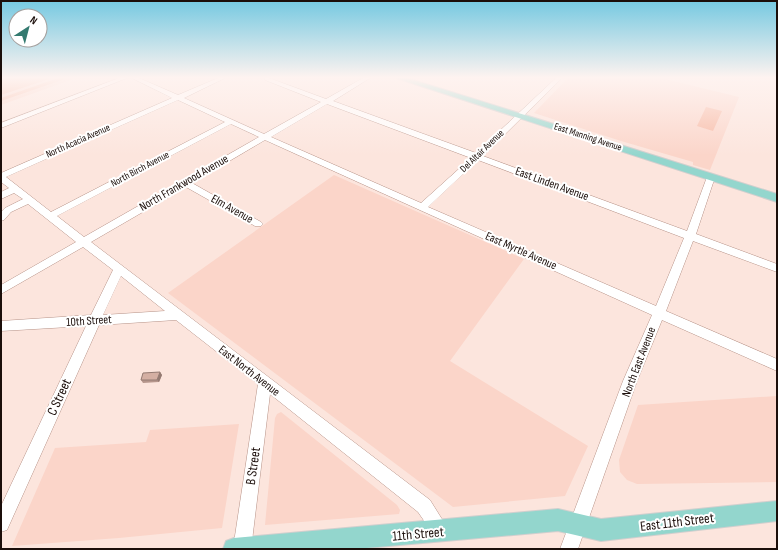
<svg xmlns="http://www.w3.org/2000/svg" width="778" height="550" font-family="'Sofia Sans Condensed',sans-serif">
  <style>
    .built { fill: #fbd5c9 }
    .green { fill: #f7b9a4 }
    .lines { fill: none; stroke-linecap: round; stroke-linejoin: round }
    .minor-casing { stroke: #b79388; stroke-width: 1 }
    .major-casing { stroke: #d1cfce; stroke-width: 2 }
    .minor { fill: #fff; fill-rule: evenodd }
    .major { fill: #93d6cd; fill-rule: evenodd }
    .wall { fill: #b6968c }
    .shaded-wall { fill: #947a72 }
    .building { fill: #d4afa3; stroke: #947a72 }
    .labels { text-anchor: middle; dominant-baseline: central; stroke-width: 4; stroke-linejoin: round; paint-order: stroke }
    .far-street-label { font-size: 10px; fill: #1b0e0a; stroke: #fff }
    .street-label { font-size: 12px; fill: #1b0e0a; stroke: #fff }
    .near-street-label { font-size: 14px; fill: #1b0e0a; stroke: #fff }
  </style>
  <rect width="100%" height="100%" fill="#fce5dd"/>
  <path class="built" d="M1,78H76L1,105Z
    M568,78H661L739,97L710,170L693,165V162L621,141L534,113Z
    M334,175L524,259L450,361L588,446L565,496L453,507L168,293Z
    M777,396V482L637,484L627,480L620,472L619,460L638,405Z
    M281,412L397,505L400,510L399,514L265,525L275,418L277,414Z
    M239,424L222,528L119,538L12,546L55,448L146,442L150,430Z"/>
  <path class="green" d="M5,78H52L1,95V79Z
    M58,78H68L1,101V98Z
    M706,107L722,111L713,131L697,126Z"/>
  <g class="lines">
    <defs>
      <path id="minor" d="M119,78H127L1,128V123Z
        M132,78H139L178,95L218,78H225L184,98L264,134L321,102L265,80V78H269L326,99L363,78H370L333,101L476,153L556,78H562L483,156L687,231L707,177L711,174L714,175L715,177L696,234L777,264V272L693,241L666,311L777,359V371L662,320L637,381L578,549H560L623,381L652,315L265,140L192,183L261,222L263,224L261,226H255L186,187L91,242L430,500L450,532L448,538L442,540L436,538L418,512L270,394L251,549H233L258,384L176,320L99,325L7,530L1,532V506L86,326L1,331V321L91,315L113,270L83,247L1,294V285L76,242L28,204L11,212L4,220L1,221V212L5,208L23,199L14,193L1,199V192L9,188L1,182V173L172,98ZM178,100L225,122L51,212L6,177ZM327,104L471,158L421,203L271,137ZM231,124L259,137L84,237L57,216ZM478,160L684,238L656,306L428,207ZM121,276L165,311L103,315Z"/>
      <path id="major" d="M396,78H407L777,194V202Z
        M777,501V521L601,541L558,531L355,549H223L226,541L234,538L558,509L601,519Z"/>
    </defs>
    <use href="#minor" class="minor-casing"/>
    <use href="#major" class="major-casing"/>
    <use href="#minor" class="minor"/>
    <use href="#major" class="major"/>
  </g>
  <path class="wall" d="M160,372L162,375L159,382L143,383L141,380Z"/>
  <path class="shaded-wall" d="M160,372L162,375L159,382L157,380Z"/>
  <path class="building" d="M160,372L157,380H141L143,373Z"/>
  <linearGradient id="sky" x2="0" y2="1"><stop stop-color="#75c9e1"/><stop offset="0.5" stop-color="#fef3f0"/><stop offset="1" stop-color="#fef3f0" stop-opacity="0"/></linearGradient>
  <rect width="778" height="155" fill="url(#sky)"/>
  <g class="labels">
    <g class="far-street-label">
      <text transform="translate(588 137) rotate(18)">East Manning Avenue</text>
      <text transform="translate(78 141) rotate(-24)">North Acacia Avenue</text>
      <text transform="translate(482 151) rotate(-44)">Del Altair Avenue</text>
      <text transform="translate(140 169) rotate(-28)">North Birch Avenue</text>
    </g>
    <g class="street-label">
      <text transform="translate(184 183) rotate(-30)">North Frankwood Avenue</text>
      <text transform="translate(552 184) rotate(20)">East Linden Avenue</text>
      <text transform="translate(232 209) rotate(29)">Elm Avenue</text>
      <text transform="translate(521 251) rotate(24)">East Myrtle Avenue</text>
      <text transform="translate(89 321) rotate(-4)">10th Street</text>
      <text transform="translate(639 362) rotate(-69)">North East Avenue</text>
      <text transform="translate(249 371) rotate(38)">East North Avenue</text>
    </g>
    <g class="near-street-label">
      <text transform="translate(59 397) rotate(-65)">C Street</text>
      <text transform="translate(253 466) rotate(-82)">B Street</text>
      <text transform="translate(677 522) rotate(-7)">East 11th Street</text>
      <text transform="translate(418 534) rotate(-5)">11th Street</text>
    </g>
  </g>
  <rect width="778" height="550" fill="none" stroke="#1b0e0a" stroke-width="4"/>
  <g transform="translate(28 28) rotate(36)"><circle r="19" fill="#ffffff" stroke="#a49f9d"/>
  <path d="M0-3L7 15L0 10L-7 15Z" fill="#347a70"/>
  <text y="-6" font-size="11" font-weight="bold" text-anchor="middle" fill="#1b0e0a">N</text>
  </g>
</svg>
